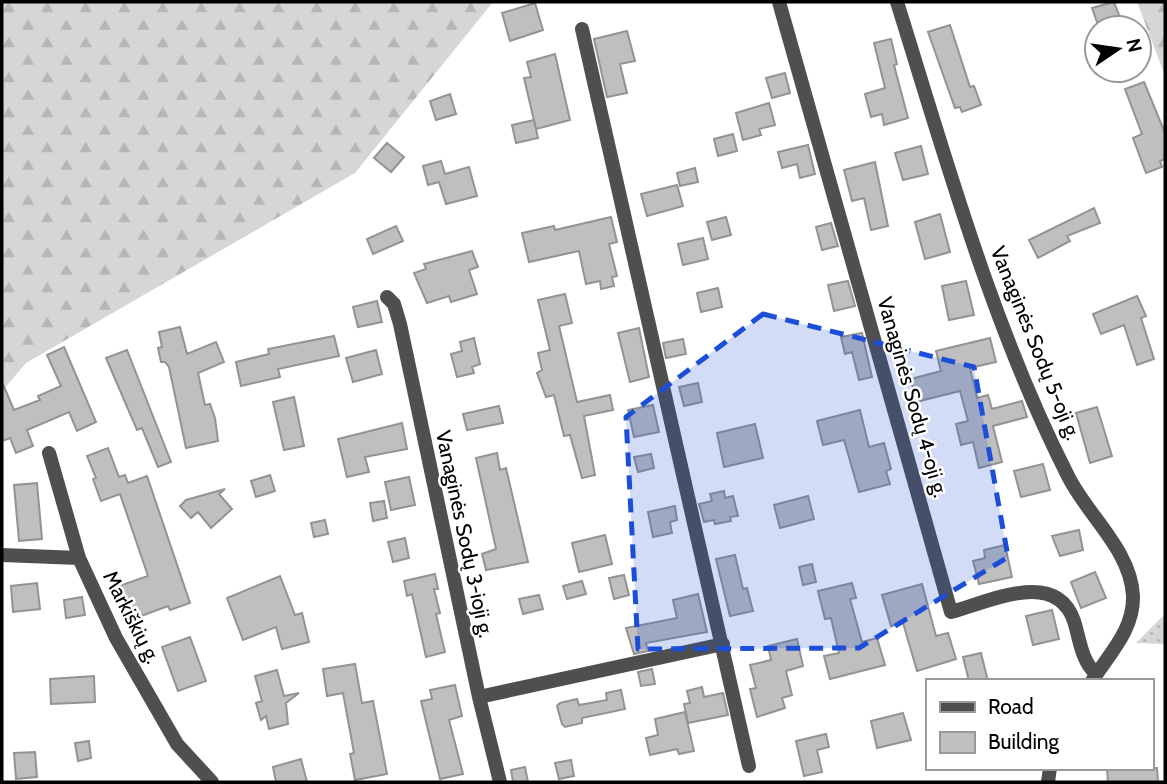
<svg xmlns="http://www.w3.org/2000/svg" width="1167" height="784" font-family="Cabin,sans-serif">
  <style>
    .grass { fill: url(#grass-dots) }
    .forest { fill: url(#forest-firs) }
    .building { fill: #bfbfbf; stroke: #939393; stroke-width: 2 }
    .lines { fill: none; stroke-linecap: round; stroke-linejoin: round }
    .minor { stroke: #4f4f4f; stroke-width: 14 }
    .marked { fill: #1d4ed8; fill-opacity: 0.2; stroke: #1d4ed8; stroke-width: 5; stroke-dasharray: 14 9; stroke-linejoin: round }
    .labels { text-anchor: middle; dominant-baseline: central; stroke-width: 5; stroke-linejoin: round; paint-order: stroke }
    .street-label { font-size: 21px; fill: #000; stroke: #fff }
  </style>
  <defs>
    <pattern id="grass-dots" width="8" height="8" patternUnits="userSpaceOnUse" patternTransform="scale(1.75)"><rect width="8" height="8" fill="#d6d6d6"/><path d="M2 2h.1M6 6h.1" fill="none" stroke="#b6b6b6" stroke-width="1.8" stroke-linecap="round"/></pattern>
    <pattern id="forest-firs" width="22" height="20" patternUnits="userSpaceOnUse" patternTransform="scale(1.75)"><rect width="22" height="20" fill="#d6d6d6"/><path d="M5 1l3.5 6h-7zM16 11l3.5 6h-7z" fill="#b6b6b6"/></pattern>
  </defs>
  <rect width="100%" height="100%" fill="#fff"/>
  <path class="grass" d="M1165,614V644L1136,643Z"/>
  <path class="forest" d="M2,2H493L355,173L26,363L2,391Z
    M1137,2H1165V76Z"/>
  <path class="building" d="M1114,2L1123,25L1113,28L1098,25L1092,8Z
    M535,3L543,30L510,41L502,13Z
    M950,25L970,87L974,86L981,105L962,112L960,107L955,108L928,32Z
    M627,31L635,61L620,64L627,93L607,97L594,39Z
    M891,39L897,64L894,65L908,118L884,125L882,114L871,117L865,94L885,88L874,43Z
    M555,54L570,120L536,129L524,78L531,77L527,62Z
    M785,73L790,93L772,98L766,78Z
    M1144,82L1165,133V159L1160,161L1162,167L1146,173L1133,138L1142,134L1125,89Z
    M450,94L456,114L436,120L430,101Z
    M769,103L775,125L759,129L761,135L743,140L736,113Z
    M534,120L538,138L516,143L512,125Z
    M733,134L737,151L718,156L714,139Z
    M387,143L404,157L391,172L374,158Z
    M808,145L815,174L800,178L797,164L782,168L778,152Z
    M921,146L928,174L903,180L895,153Z
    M441,161L445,174L469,167L477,196L446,204L439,182L428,185L423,166Z
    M875,162L888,226L871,230L864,198L852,201L844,170Z
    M695,168L698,182L680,186L677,173Z
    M677,185L683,206L647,216L641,194Z
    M1094,208L1100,223L1067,236L1070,241L1038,258L1029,240Z
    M940,214L950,252L925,259L915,222Z
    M611,217L617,242L609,244L617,276L612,277L614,286L601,289L600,281L586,284L579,251L529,262L522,233L554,226L555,230Z
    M726,217L731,235L712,240L707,222Z
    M831,223L838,246L822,250L816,227Z
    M396,226L403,241L373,254L367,239Z
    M703,238L708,259L683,265L678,244Z
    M472,251L478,267L469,270L477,294L451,302L449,296L427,303L414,273L426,269L424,264Z
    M848,281L855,306L834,311L828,285Z
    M966,281L974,315L949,320L942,286Z
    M718,288L722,307L701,312L697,293Z
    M565,294L572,323L559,326L577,402L610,395L613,410L584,416L595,475L582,478L570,435L564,436L554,395L546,397L537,373L542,370L538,353L550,350L538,300Z
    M1137,296L1146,316L1141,318L1154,359L1137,365L1124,325L1101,334L1093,314Z
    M377,301L382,322L358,327L353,307Z
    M180,327L187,354L216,342L224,362L198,373L205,405L210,404L215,418L218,441L186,448L169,367L165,362H161L158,348L162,347L159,332Z
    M639,328L649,377L630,382L618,333Z
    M862,333L872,377L859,380L852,352L845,354L841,337Z
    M334,336L339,356L278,369L280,377L241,386L236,362L269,354L268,349Z
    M474,338L480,364L472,367L474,373L457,377L451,354L462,351L460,342Z
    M990,338L996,362L970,368L977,398L988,395L992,409L1022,401L1027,417L993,426L1002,462L979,468L973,442L961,445L956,424L968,421L960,391L916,402L911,379L941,371L936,351Z
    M683,339L686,354L666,358L663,343Z
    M64,347L96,422L77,431L69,412L27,430L33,446L16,453L10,438L2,441V382L14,410L40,400L38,396L61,386L47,355Z
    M127,350L171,462L158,467L142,428L137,430L106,358Z
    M376,350L382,374L353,382L346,358Z
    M698,383L702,402L684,406L679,387Z
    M294,397L304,446L284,450L273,402Z
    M653,405L659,432L634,437L628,410Z
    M499,406L503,423L467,430L463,414Z
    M1097,407L1112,456L1090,463L1076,413Z
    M860,410L869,447L884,443L891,469L886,471L890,484L859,492L844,440L823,445L817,421Z
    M402,423L407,449L365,457L369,472L347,477L338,439Z
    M755,424L763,458L724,467L717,433Z
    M108,448L119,477L125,475L128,483L147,476L190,603L170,610L168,606L128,621L116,587L148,576L120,494L101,501L93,479L96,478L87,456Z
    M497,453L500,470L506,468L528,562L486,570L482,554L496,549L476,458Z
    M651,454L654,468L638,472L634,457Z
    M1043,464L1050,490L1021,497L1014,471Z
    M270,475L275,491L256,497L251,481Z
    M409,477L415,505L391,510L385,482Z
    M37,483L42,539L19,541L14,485Z
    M225,489L219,494L232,509L211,528L198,512L191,518L180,506L186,500Z
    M724,491L725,498L733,496L738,516L730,517L731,521L715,524L714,520L704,522L699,504L712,501L710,494Z
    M808,496L814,519L780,528L774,505Z
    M384,501L387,518L373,521L370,503Z
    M675,506L677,520L670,522L672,533L653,537L648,512Z
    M325,520L328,534L314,537L311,523Z
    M1079,530L1083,550L1060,556L1052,536Z
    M605,535L612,564L579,572L572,543Z
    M405,538L409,558L393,562L388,542Z
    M1005,545L1012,577L979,584L973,561L985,558L984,550Z
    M735,555L743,589L747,588L753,611L730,616L716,559Z
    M812,564L816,582L803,585L799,567Z
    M1095,572L1106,598L1081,608L1071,582Z
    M435,574L438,589H434L440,613L436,614L445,652L426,657L412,594L407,596L404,581Z
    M624,575L629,595L614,599L609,578Z
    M280,576L295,615L302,613L309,642L282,649L276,627L243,640L227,598Z
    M582,581L586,594L567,599L563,586Z
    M37,583L40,609L13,612L11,586Z
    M852,583L856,598L850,599L862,642L877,638L885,665L830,679L824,656L839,653L831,618L825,619L818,591Z
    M922,584L936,636L948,633L956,659L917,671L903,623L891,626L882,595Z
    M698,594L707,632L646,643L648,651L634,654L626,628L677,618L673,600Z
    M539,595L543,609L523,614L519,599Z
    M82,597L85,615L66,618L64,600Z
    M1052,610L1059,639L1033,645L1026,616Z
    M190,637L206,681L178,691L162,647Z
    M797,639L803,666L786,671L792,695L782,698L785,708L757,717L750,689L756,688L750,665L771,660L768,646Z
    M981,653L988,681H969L963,657Z
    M355,664L362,703L373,701L387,774L355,780L350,754L354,753L343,693L327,696L323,669Z
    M652,669L655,684L641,686L638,672Z
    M277,670L284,696L299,693L286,703L288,724L269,729L266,716L261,720L256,703L262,701L255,676Z
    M94,676L95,702L51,704L50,679Z
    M455,685L462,716L449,720L463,774L440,779L421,701L432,699L430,690Z
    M702,687L704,697L723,693L728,715L688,723L684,704L690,703L687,691Z
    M621,690L625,709L582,718V723L565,727L562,724L557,706L560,703L577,699L579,705L607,700L606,693Z
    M685,712L694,751L679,754L677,749L650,755L646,738L658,735L655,719Z
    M903,713L911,740L877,748L871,721Z
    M826,734L829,747L817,750L822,772L804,776L796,741Z
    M89,741L91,758L78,761L75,743Z
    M35,752L37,777L16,779L14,753Z
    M301,759L307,782H276L273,767Z
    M571,760L574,776L559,779L555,763Z
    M525,767L528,782H513L511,770Z
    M1107,768H1157L1158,782H1108Z"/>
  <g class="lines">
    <path class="minor" d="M779,2L951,612C989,602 1056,568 1074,621C1080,640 1081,660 1096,674
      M897,2C947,162 992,326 1068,476C1087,515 1131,550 1133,596C1134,630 1109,654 1092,681
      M582,29L749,766
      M387,297L394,304L400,324L479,697L500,782
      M49,453L79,558L116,638L177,744L212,782
      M2,555L79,558
      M479,697L723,644
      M1048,782L1050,768"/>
  </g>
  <path class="marked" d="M763,314L974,367L1008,557L859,648L638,649L626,417Z"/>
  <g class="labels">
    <g class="street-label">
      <text transform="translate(1036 343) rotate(68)">Vanaginės Sodų 5-oji g.</text>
      <text transform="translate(913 397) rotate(74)">Vanaginės Sodų 4-oji g.</text>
      <text transform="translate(465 534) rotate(78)">Vanaginės Sodų 3-ioji g.</text>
      <text transform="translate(132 617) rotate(63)">Markiškių g.</text>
    </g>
  </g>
  <rect width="1167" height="784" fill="none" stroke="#000000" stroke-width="7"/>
  <rect x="926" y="679" width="228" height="91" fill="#ffffff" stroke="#999999" stroke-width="2"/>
  <rect x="940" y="702" width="35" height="10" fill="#4f4f4f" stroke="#999999" stroke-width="2"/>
  <text x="988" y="714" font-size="21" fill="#000000">Road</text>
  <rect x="940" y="732" width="35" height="21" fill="#bfbfbf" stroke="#999999" stroke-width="2"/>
  <text x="988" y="749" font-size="21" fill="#000000">Building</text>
  <g transform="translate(1118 49) rotate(77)"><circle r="33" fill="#ffffff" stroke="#999999" stroke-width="2"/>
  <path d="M0-5L12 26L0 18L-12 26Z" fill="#000000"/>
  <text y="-10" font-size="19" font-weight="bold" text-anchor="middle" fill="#000000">N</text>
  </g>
</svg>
